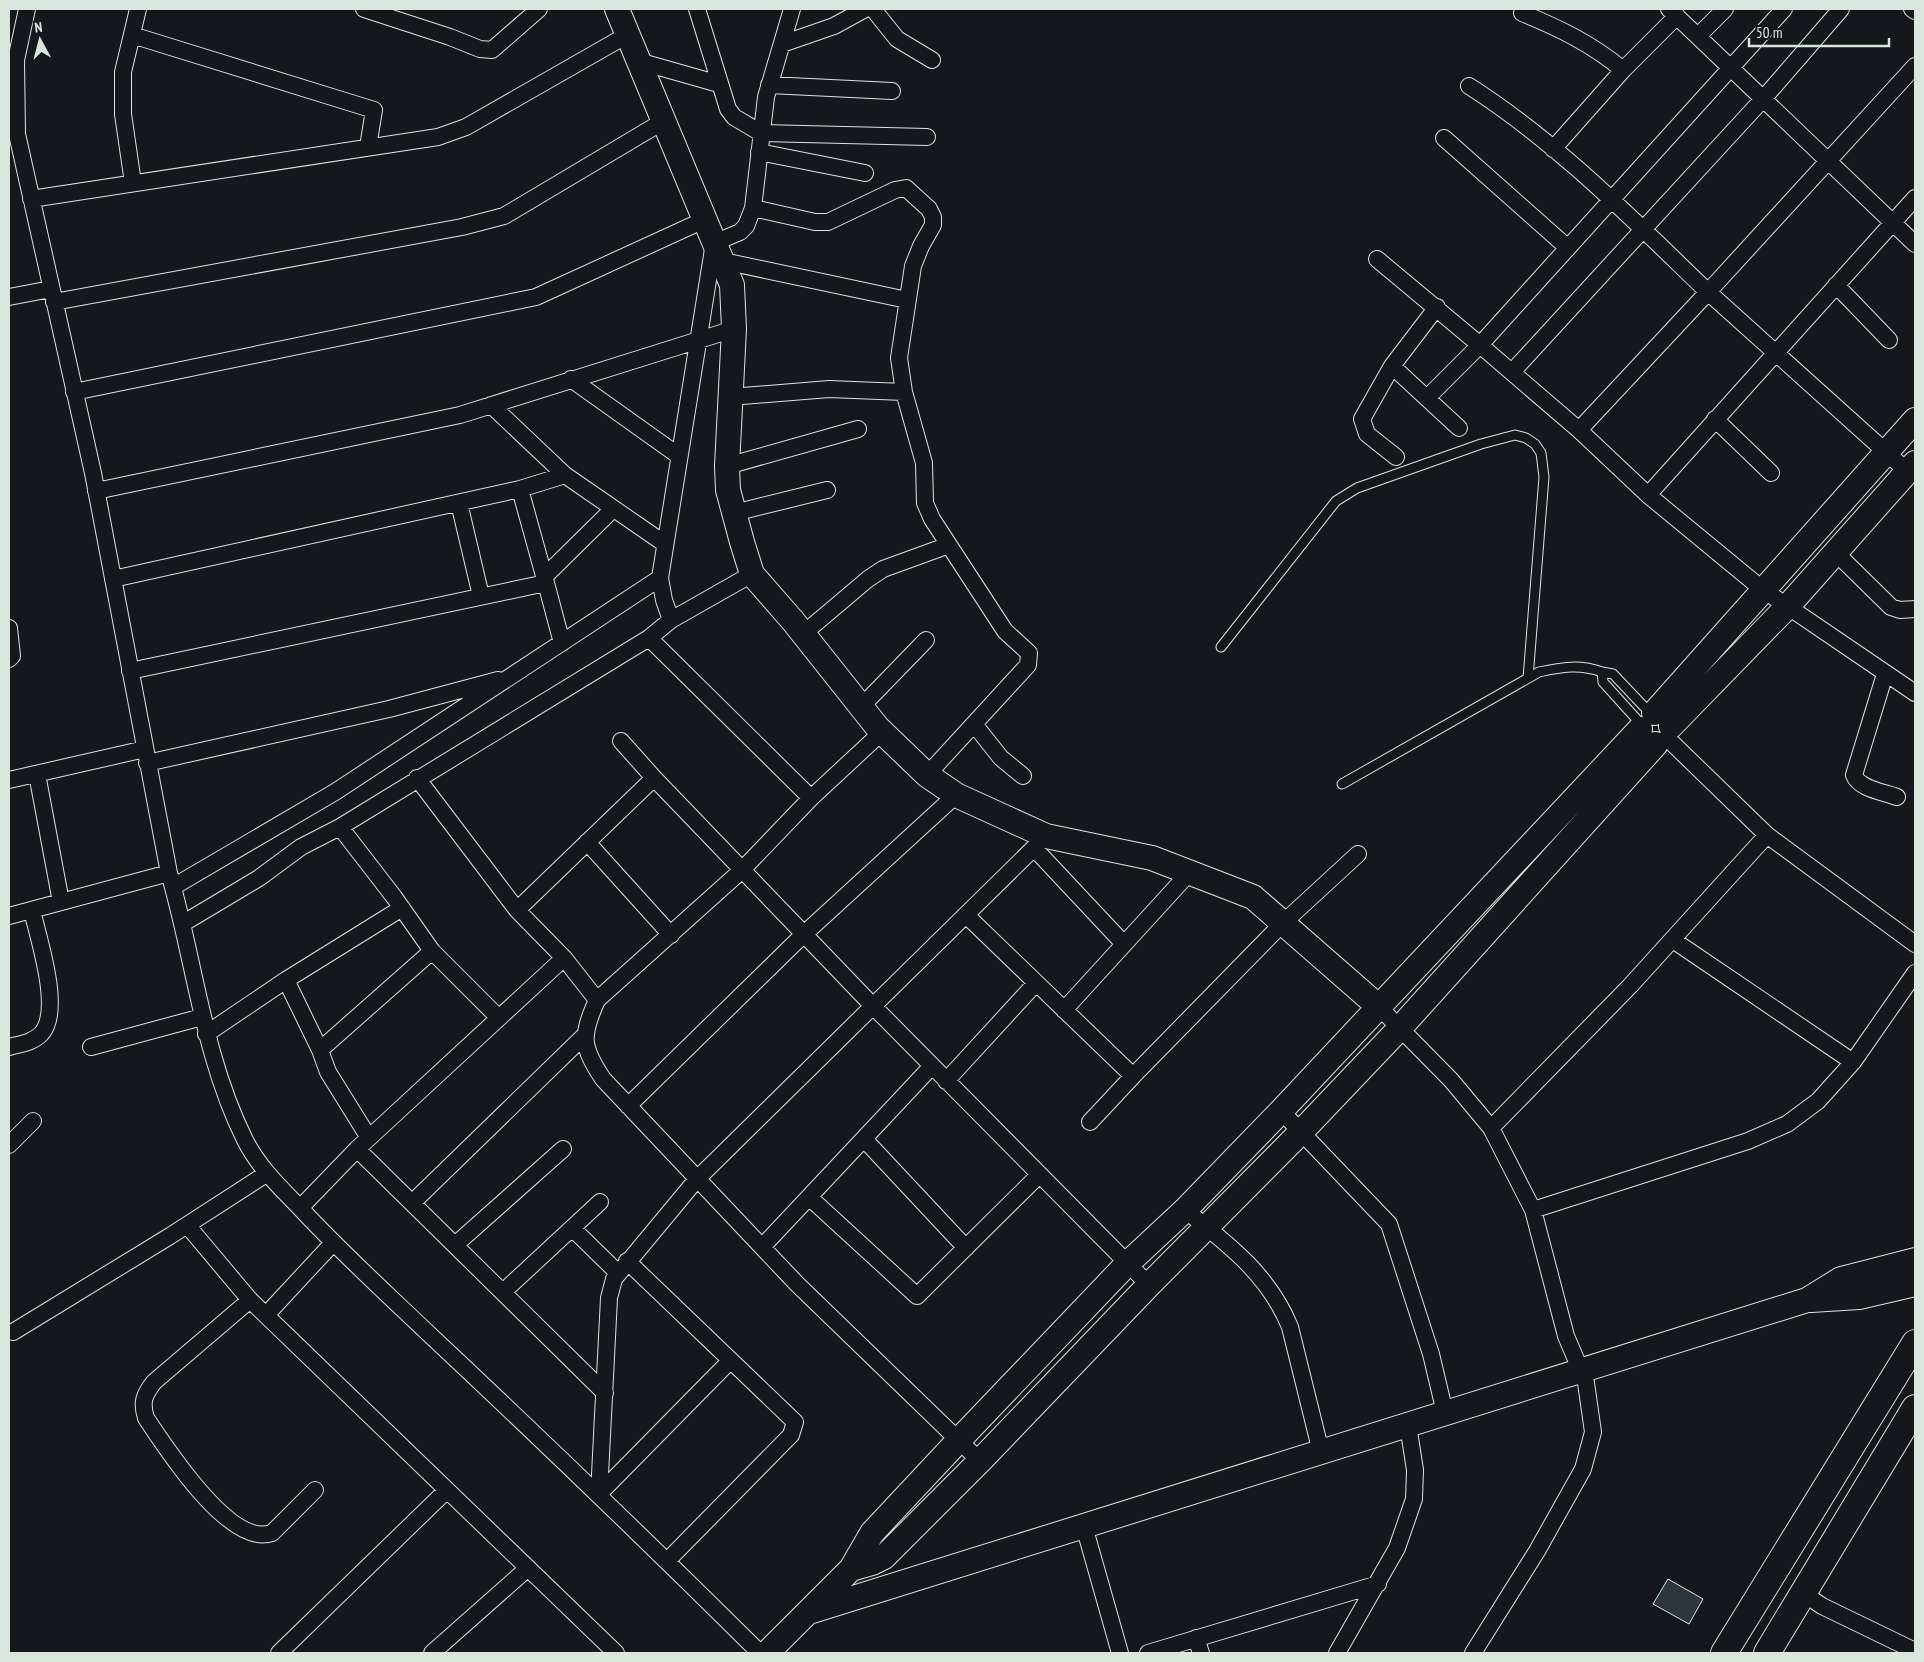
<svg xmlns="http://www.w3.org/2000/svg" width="1924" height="1662" font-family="'PT Sans Narrow',sans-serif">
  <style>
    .building { fill: #2c363c; stroke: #d8e6dc }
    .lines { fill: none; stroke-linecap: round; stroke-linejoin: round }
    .lane-casing { stroke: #d8e6dc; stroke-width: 11 }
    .street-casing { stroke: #d8e6dc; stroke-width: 18 }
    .secondary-casing { stroke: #d8e6dc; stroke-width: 26 }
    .primary-casing { stroke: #d8e6dc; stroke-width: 28 }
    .lane { stroke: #14181c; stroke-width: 9 }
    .street { stroke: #14181c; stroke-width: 16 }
    .secondary { stroke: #14181c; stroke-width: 24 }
    .primary { stroke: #14181c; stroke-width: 26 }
  </style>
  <rect width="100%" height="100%" fill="#14181c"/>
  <path class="building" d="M1668,1579L1703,1599L1689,1624L1653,1604Z"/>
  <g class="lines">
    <defs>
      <path id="lane" d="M1221,647L1336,501L1357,488L1481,444L1515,435L1526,438L1535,444L1541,453L1544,477L1528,678
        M1641,724L1603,682L1602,672L1613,674L1651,714
        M1342,784L1539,672C1562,667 1580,664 1602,672"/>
      <path id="street" d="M27,9L16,60L17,134L93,473L169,873C195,962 203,1056 245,1140C259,1168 281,1188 302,1210C342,1253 386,1293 429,1334C541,1439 651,1545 760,1653
        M364,9L450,37L480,49L492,50L539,9
        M697,9L728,109L734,117L761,133L927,137
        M873,9L897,39L932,60
        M1669,9L1915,244
        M1912,9L1915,11
        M1522,13C1559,28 1592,44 1623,70
        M132,35L374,110L368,147
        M1698,36L1725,9
        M782,44L834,26L865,9
        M638,61L719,84
        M769,85L892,91
        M1469,86C1557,142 1632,219 1708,292L1915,66
        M1444,138L1568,248
        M1553,149L1623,70L1677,16
        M759,152L865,173
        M133,183L123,114V72L138,9
        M1915,198L1648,495L1762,589L1915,693
        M31,199L438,137L466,127L627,35
        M753,208L815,222H828L895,190L906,188L929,209L933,217V225L921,246L913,266L899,358L904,392L924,463L925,503L932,519L1005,631L1029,653L1028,665L927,775
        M1377,259L1480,345L1427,398
        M723,261L907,300
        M1836,285L1889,340
        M9,297L51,289
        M54,302L462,227L504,216L662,122
        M1392,366L1459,428
        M1512,372L1763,99L1841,9
        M571,379L679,456
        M74,392L536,297L704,220
        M730,397L829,389L904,392
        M491,405L565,475L665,544
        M1715,419L1771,473
        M1579,430L1708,292L1907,471
        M1396,457L1367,434L1362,419L1392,366L1437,307
        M727,466L858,429
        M520,489L565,475
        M96,491L460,415L734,329
        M1648,495L1579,430L1480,345L1784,9
        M459,503L481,596
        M734,513L827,490
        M1835,552L1891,607L1900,610L1915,609
        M545,576L613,509
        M113,579L520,489L546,583L130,671
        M546,583L562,643
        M671,620L664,600L660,578L714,243L740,232L746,226L753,208L766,97L792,9
        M9,628L12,656L9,659
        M803,634L868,579L883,569L949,545
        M649,638L811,798L882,732
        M1885,674L1854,775C1859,789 1884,792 1897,797
        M861,707L926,640
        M974,724L1001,758L1023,776
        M1667,738L1767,835L1915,944
        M621,741L654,778
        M147,763L389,709L498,680
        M37,774L61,902
        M417,778L517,910L654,778L873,1006L1149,1285
        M9,780L145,749
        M340,827L394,897L432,951L320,1050L286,980L402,908
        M587,842L671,935
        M1034,848L1124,944
        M173,887L335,792L660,578
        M517,910L564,958L597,1000C581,1036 581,1046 603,1079L797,1284L980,1461
        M966,915L1133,1076L1283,923L1358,854
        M9,916L169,873
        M182,924L259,878L301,847L340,827L649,638L671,620L752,574
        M1673,940L1853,1062
        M432,951L499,1018
        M597,1000L741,871L811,798
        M1379,1007L1451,1080L1491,1128L1533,1210L1566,1336L1586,1383L1593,1432L1583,1469L1537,1551L1473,1653
        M1064,1010L1190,872
        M206,1034L286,980
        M9,1047C20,1044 32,1043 41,1034C63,1011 38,938 32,910
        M91,1047L202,1017
        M320,1050L328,1072L369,1138
        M946,1081L1036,983
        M628,1106L803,935L956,795
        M1281,1111L1389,1224L1431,1354L1445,1413
        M1090,1122L1133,1076
        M1491,1128L1630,986L1767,835
        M864,1139L966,1248
        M9,1145L33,1121
        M357,1149L564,958
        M809,1197L917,1296L1039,1175
        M412,1203L585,1035
        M300,1208L357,1149L605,1393
        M1185,1210C1228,1244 1269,1275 1290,1327L1321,1452
        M1533,1210L1748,1141L1787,1124L1818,1101L1853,1062L1915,973
        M187,1225L250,1300L616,1653
        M572,1228L618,1273
        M455,1245L563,1149
        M762,1247L932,1066
        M627,1261L795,1422L791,1435L667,1561
        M503,1292L600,1202
        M250,1300L154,1382C144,1395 141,1402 146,1418C166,1448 230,1548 272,1533L315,1490
        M267,1314L333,1243
        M13,1332L170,1236L266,1174
        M599,1494L609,1298L614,1279L697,1179L1046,836
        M599,1494L730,1361
        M1084,1526L1120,1653
        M1803,1593L1822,1606L1915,1651
        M1196,1638L1201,1653
        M279,1653L447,1490
        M432,1653L528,1568
        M1148,1653L1378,1584
        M1337,1653L1397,1548L1414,1499L1415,1470L1408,1425"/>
      <path id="secondary" d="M617,9L732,285L734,329L727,466L728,490L742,542L752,574L793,621L878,728L927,775L956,795L1046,836L1152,858L1253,897L1379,1007
        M1654,713L1915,420
        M1671,726L1787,607L1915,463
        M1811,1300L1859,1297L1915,1284
        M851,1569L872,1563L884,1557L980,1461L1149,1285L1302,1131L1400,1028L1656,744
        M812,1611L1807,1300L1841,1279L1915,1260
        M767,1653L851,1569L872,1533L959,1440L1127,1264L1185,1210L1281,1111L1640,729"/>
      <path id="primary" d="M1724,1653L1915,1343
        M1767,1653L1915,1408"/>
    </defs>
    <use href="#lane" class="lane-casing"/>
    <use href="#street" class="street-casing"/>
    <use href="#secondary" class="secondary-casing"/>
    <use href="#primary" class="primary-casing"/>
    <use href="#lane" class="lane"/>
    <use href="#street" class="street"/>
    <use href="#secondary" class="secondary"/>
    <use href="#primary" class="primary"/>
  </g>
  <rect width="1924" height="1662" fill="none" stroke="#d8e6dc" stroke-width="20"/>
  <g transform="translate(40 40) rotate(353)" stroke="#14181c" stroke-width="4" paint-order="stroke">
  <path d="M0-4L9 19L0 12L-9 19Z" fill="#d8e6dc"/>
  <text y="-8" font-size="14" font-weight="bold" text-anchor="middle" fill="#d8e6dc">N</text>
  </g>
  <path d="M1749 38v8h140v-8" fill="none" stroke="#d8e6dc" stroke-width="2.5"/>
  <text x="1756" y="38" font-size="15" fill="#d8e6dc" stroke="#14181c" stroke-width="4" paint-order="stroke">50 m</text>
</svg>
